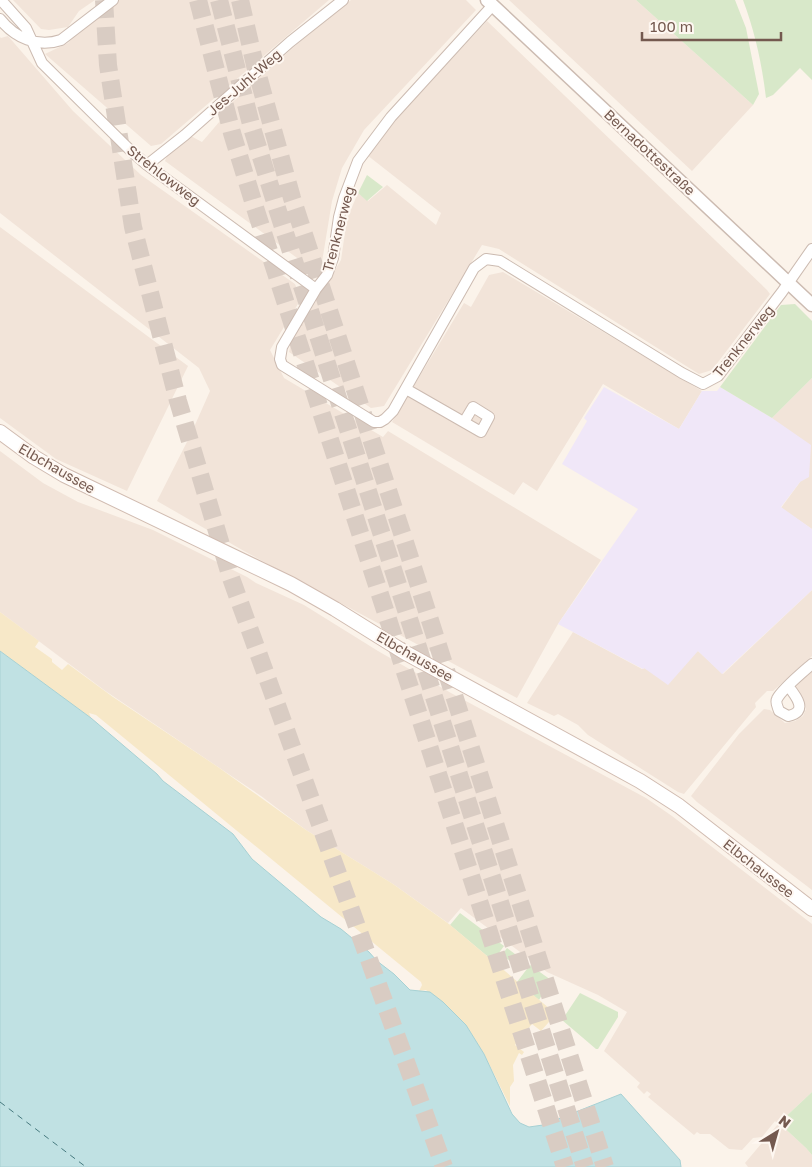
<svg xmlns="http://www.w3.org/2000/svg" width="812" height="1167" font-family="'Golos Text',sans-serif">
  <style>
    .residential { fill: #f2e4d9 }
    .education { fill: #f0e7f8 }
    .green { fill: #d8e8c9 }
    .sand { fill: #f7e8c8 }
    .water { fill: #c0e1e3; stroke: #a7d1d4 }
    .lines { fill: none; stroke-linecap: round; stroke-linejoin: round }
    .ferry { stroke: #477a7f; stroke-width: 1; stroke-dasharray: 6 5; stroke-linecap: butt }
    .motorway-tunnel { stroke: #d9ccc3; stroke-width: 18; stroke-dasharray: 18 9; stroke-linecap: butt }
    .minor-casing { stroke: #ccbbb1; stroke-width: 12 }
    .tertiary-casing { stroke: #ccbbb1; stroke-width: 15 }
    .secondary-casing { stroke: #d1bcb1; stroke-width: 16 }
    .minor { stroke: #fff; stroke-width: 10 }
    .tertiary { stroke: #fff; stroke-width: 12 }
    .secondary { stroke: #fff; stroke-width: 14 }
    .labels { text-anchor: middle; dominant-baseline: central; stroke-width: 4; stroke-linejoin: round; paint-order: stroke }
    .street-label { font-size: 14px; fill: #74594f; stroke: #fef7f1 }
  </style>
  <rect width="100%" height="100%" fill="#fbf3ea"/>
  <path class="residential" d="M13,0H95L79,11L68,27L49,30L41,29Z
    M119,0H329L161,144L151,146L45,54L68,43L85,24Z
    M351,0H466L476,10L364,130L342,168L332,201L321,268L308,266L165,161L167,156L189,135L202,142L226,114V108L296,45Z
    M509,0H636L753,105L692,171Z
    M487,21L767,290L770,294L712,370L699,374L499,249L482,245L384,406L371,408L289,352L291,342L341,260L347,219L358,193L368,201L387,185L436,225L441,213L367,155L384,132Z
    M8,36L73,111L141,175L295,284L301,299L270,350L284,378L383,437L388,431L601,560L558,624L517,698L244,551L157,501L191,434L210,391L199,368L0,213V37L1,38Z
    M0,227L188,366L127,491L56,459L0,418Z
    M503,272L702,391L679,429L603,384L537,491L523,482L514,495L392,422L464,303L471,307L489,275Z
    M812,378V529L781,508L800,482L772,418Z
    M0,451L43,483L78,502L153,530L247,577L256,583L304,605L378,651L451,693L646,798L672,816L812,924V1092L779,1123L806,1148L812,1155V1167H748L745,1163L778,1124L775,1121L762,1137L753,1138L742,1150L729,1149L710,1134H700L697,1132L694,1135L648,1097L651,1094L647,1091L644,1094L637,1087L640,1083L604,1051L627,1012L598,995L547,972L461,908L448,923L393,884L306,830L261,796L104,690L0,612Z
    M812,590V656L773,691H767L755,703L756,707L684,794L678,792L588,735L578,725L558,714L554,716L527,703L573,632L642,669L698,651L723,674Z
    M812,669V890L697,802L691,796L739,734L764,709L770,710L785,723L795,721L803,716L806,709L804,701L795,688L800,680Z"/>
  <path class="education" d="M604,387L679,429L702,391H717L720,387L772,418L811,445L809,477L800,482L781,507L812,529V590L722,674L698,651L668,685L644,668L643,669L558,624L638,509L562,464L587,421L584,418Z"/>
  <path class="green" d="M636,0H735L746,28L759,94L753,105Z
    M743,0H812V80L800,68L773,95L766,98C762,64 755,32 743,0Z
    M367,175L383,187L367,201L358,193Z
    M795,304L812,321V378L772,418L720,387L781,305Z
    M460,913L504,946L493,961L450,925Z
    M507,948L527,963L522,970L502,955Z
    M530,965L551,980L539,1000L517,982Z
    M580,993L618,1012V1017L598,1049H596L562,1020Z
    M812,1092V1155L806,1148L779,1123Z"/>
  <path class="sand" d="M0,612L39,641L35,647L52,659V662L62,670L68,664L113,697L218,767L306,830L393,884L449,924L556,1014L541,1031L532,1024L515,1045L524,1052L522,1055L519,1053L513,1065L514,1081L510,1087V1106L484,1054L466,1025L426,990L419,991L422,985L421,982L96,715L89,713L91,718L0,651Z"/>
  <path class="water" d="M0,651L91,718L157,774L163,781L233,834L252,859L321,917L341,929L369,952L377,961L394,974L410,990L430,992L443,1002L466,1025L484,1054L512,1114L520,1123L529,1127L543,1125L621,1094L680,1160L681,1167H0Z"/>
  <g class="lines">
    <path class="ferry" d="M0,1102L86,1167"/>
    <path class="motorway-tunnel" d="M104,0L108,65L133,227L178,401L231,578L444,1167
      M198,0L232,133L257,214L565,1167
      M219,0L252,128L276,205L585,1167
      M240,0L255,65L292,198L403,536L605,1167"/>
    <defs>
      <path id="minor" d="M1,0L26,28L42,63L131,151L147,165L316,289
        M493,5L391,117L358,161L344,198L339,217L333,258L327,275L316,289L282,347L280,359L282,365L374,422H380L385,419L393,411L474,268L486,259L500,261L682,373L703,384L718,376L782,292L812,249
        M0,19C15,38 38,48 61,40L113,0
        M147,165L185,135L290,42L343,0
        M406,389L481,432L489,417L473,407L464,422
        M788,686C796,696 809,712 788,716L779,711C778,707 775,703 777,699C781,690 804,671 812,664"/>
      <path id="tertiary" d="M487,0L812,305"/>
      <path id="secondary" d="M0,432L34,457L64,475L291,584L335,609L404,652L640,781L679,806L812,909"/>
    </defs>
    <use href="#minor" class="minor-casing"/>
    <use href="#tertiary" class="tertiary-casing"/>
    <use href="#secondary" class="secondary-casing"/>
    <use href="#minor" class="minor"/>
    <use href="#tertiary" class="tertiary"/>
    <use href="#secondary" class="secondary"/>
  </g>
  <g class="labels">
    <g class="street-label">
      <text transform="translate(244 82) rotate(-41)">Jes-Juhl-Weg</text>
      <text transform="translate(650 152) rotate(43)">Bernadottestraße</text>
      <text transform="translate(164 175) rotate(38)">Strehlowweg</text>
      <text transform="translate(338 229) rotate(-75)">Trenknerweg</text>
      <text transform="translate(743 341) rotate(-51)">Trenknerweg</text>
      <text transform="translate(57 468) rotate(30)">Elbchaussee</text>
      <text transform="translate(415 656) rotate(30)">Elbchaussee</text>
      <text transform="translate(759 868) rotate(38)">Elbchaussee</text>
    </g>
  </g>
  <g transform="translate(777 1132) rotate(37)" stroke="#fef7f1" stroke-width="4" paint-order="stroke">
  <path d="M0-4L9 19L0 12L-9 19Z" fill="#74594f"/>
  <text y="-8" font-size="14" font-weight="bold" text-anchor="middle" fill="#74594f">N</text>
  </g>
  <path d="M642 32v8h139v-8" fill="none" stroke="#74594f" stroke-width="2.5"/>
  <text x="650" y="32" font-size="15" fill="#74594f" stroke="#fef7f1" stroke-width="4" paint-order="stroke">100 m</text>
</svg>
